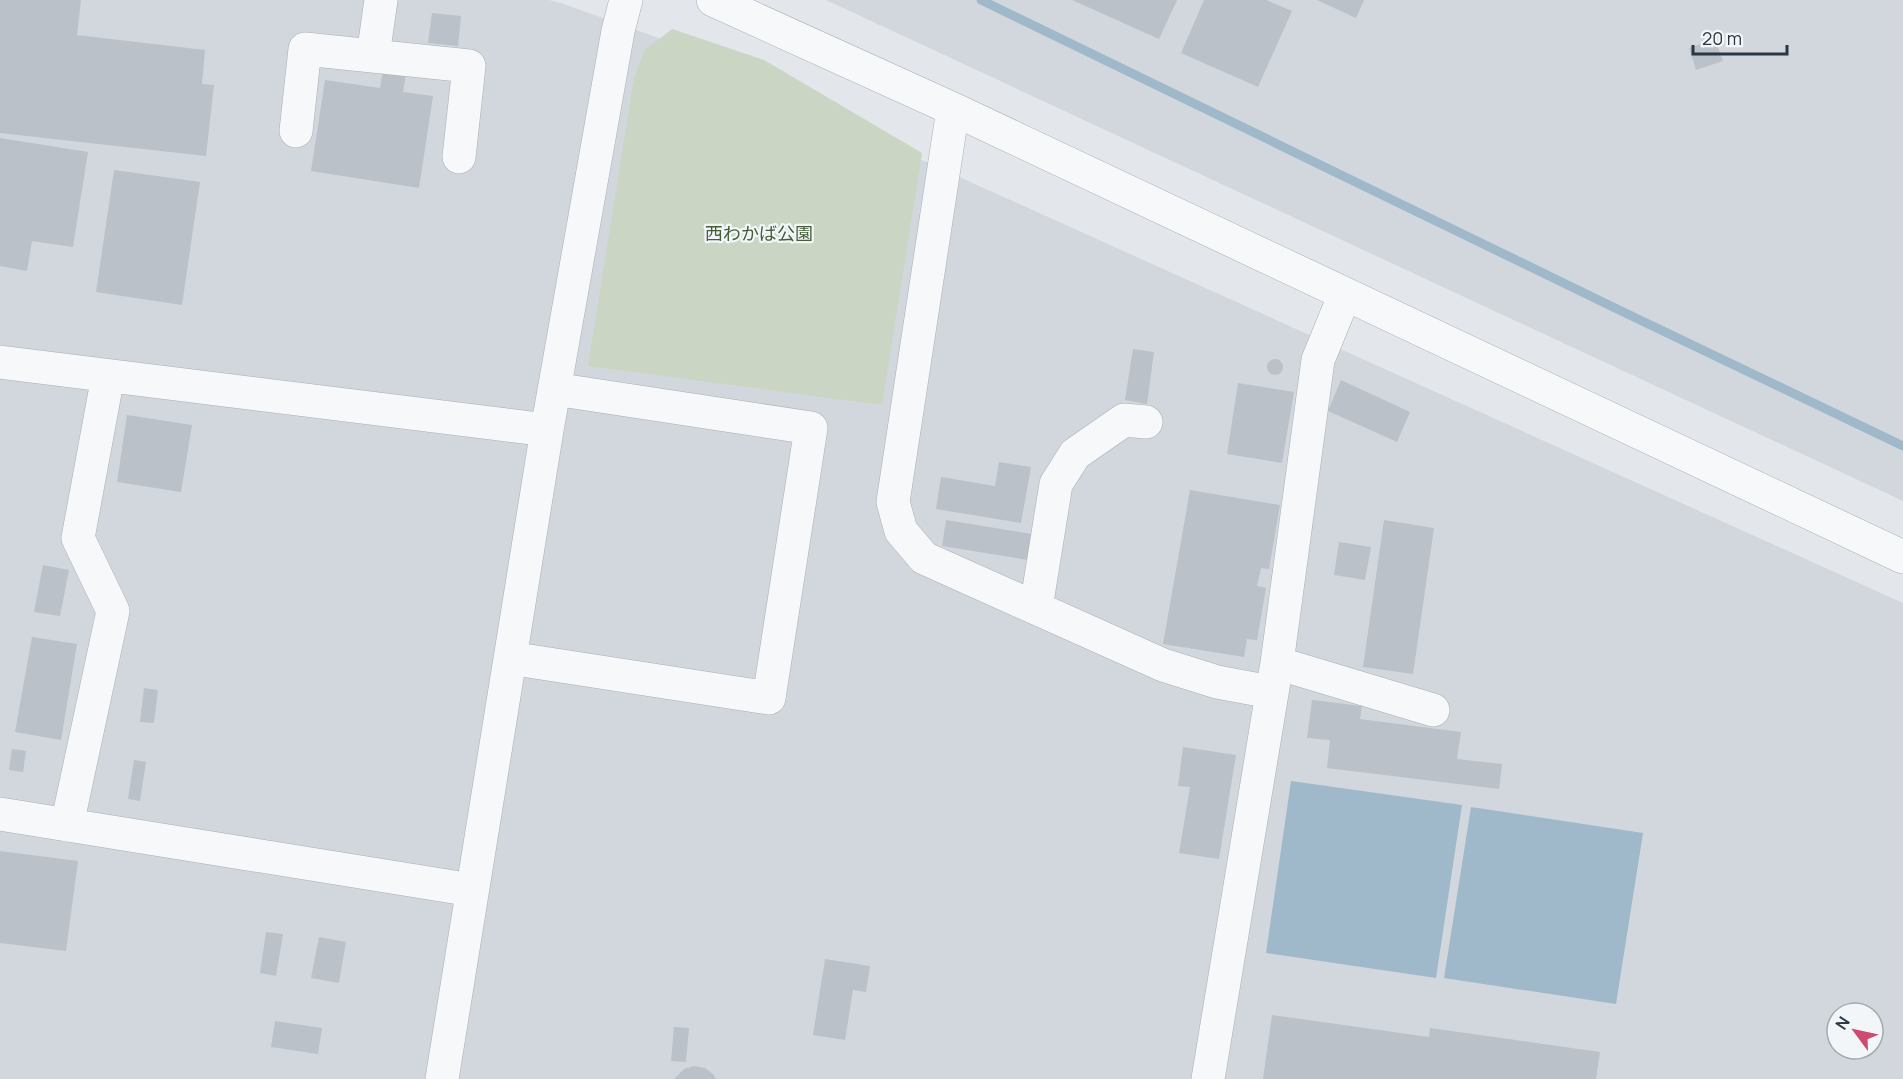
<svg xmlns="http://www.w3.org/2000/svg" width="1903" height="1079" font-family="Manrope,'Noto Sans JP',sans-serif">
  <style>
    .built { fill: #d1d7dd; fill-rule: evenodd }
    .green { fill: #cbd5c4 }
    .water { fill: #9fb9ca }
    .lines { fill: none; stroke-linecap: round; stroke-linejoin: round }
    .stream { stroke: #9fb9ca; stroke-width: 9 }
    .building { fill: #bac1c8 }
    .minor-casing { stroke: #a8afb5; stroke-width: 34 }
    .minor { stroke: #f6f8f9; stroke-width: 33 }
    .labels { text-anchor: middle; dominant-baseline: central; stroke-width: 4.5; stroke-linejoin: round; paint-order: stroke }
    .park-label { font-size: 18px; fill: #445f38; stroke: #f3f6f8 }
  </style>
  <rect width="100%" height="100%" fill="#e3e7eb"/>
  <path class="built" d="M0,0H549L561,3L706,55L893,147L1903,603V1079H0ZM1837,1013H1873V1049H1837Z
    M826,0H1903V501Z"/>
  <path class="green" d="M672,29L764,60L922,153L882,405L588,366L634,78L645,50Z"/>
  <path class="water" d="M1291,781L1462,805L1436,978L1266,953Z
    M1471,807L1643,833L1616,1004L1444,978Z"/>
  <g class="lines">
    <path class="stream" d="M981,0L1615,308L1903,446"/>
  </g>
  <path class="building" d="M0,0H81L77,35L205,50L202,84L214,85L206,156L0,133Z
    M1072,0H1177L1159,39Z
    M1204,0H1266L1292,11L1258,87L1181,53Z
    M1317,0H1364L1356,18Z
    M432,13L461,16L458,46L428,43Z
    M1715,39L1723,61L1696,70L1689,48Z
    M383,71L406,74L403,92L433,96L419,188L311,171L325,80L380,88Z
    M0,138L88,152L73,247L32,241L27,271L0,266Z
    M114,170L200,182L182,305L96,292Z
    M1133,349L1154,352L1147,404L1125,400Z
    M1267 367a8 8 0 1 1 16 0a8 8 0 1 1-16 0Z
    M1341,380L1410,412L1397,442L1328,411Z
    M1238,383L1294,392L1282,463L1227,454Z
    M127,415L192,425L181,492L117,482Z
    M999,462L1031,467L1021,523L936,509L941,477L995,486Z
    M1190,490L1280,505L1269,569L1261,568L1257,586L1266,588L1257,640L1247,639L1244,657L1163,644Z
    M946,520L1032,534L1028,560L942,546Z
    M1384,520L1434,528L1413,674L1363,667Z
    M1339,542L1371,547L1365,580L1334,575Z
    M43,565L69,570L60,616L34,612Z
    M32,637L77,644L61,740L15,732Z
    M144,688L158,690L154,723L140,722Z
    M1312,700L1362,706L1360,719L1461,732L1457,759L1502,764L1499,789L1327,768L1330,740L1307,738Z
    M1183,747L1236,755L1219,859L1179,853L1190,787L1178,786Z
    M12,749L26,751L23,772L9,770Z
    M134,760L146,762L140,801L128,799Z
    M0,851L78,861L66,951L0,943Z
    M266,932L283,934L276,976L260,973Z
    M319,937L346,942L339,983L311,978Z
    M825,959L870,966L866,992L853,990L845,1040L813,1035Z
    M1272,1015L1429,1037L1430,1028L1600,1052L1596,1079H1263Z
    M275,1021L322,1028L318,1054L271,1047Z
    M674,1027L689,1028L686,1062L671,1061Z
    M694,1066L705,1068L714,1075L716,1079H674L684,1069Z"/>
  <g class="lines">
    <defs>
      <path id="minor" d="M713,0L953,109L1903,557
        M373,56L381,0
        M953,109L893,502L901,531L924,558L1163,665L1217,682L1271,692
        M296,131L305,49L469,66L459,157
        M0,362L547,430
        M1036,608L1056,484L1075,454L1124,420L1146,422
        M510,658L769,698L811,428L554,389
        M1277,663L1433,710
        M0,814L472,890
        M67,825L113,611L78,538L108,376
        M442,1079L547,430L618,31L626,0
        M1208,1079L1277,663L1318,360L1345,294"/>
    </defs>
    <use href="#minor" class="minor-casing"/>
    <use href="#minor" class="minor"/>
  </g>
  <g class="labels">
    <g class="park-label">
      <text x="759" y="233">西わかば公園</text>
    </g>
  </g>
  <g transform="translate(1855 1031) rotate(303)"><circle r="28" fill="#f3f6f8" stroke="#a3aab0" stroke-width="1.5"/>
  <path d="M0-4.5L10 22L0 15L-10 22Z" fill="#cd4b6e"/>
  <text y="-9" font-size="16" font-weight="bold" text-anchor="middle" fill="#2b3743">N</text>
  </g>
  <path d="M1693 45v9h94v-9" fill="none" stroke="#2b3743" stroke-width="3"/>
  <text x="1702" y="45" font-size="18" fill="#2b3743" stroke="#f3f6f8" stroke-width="4.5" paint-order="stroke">20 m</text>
</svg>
